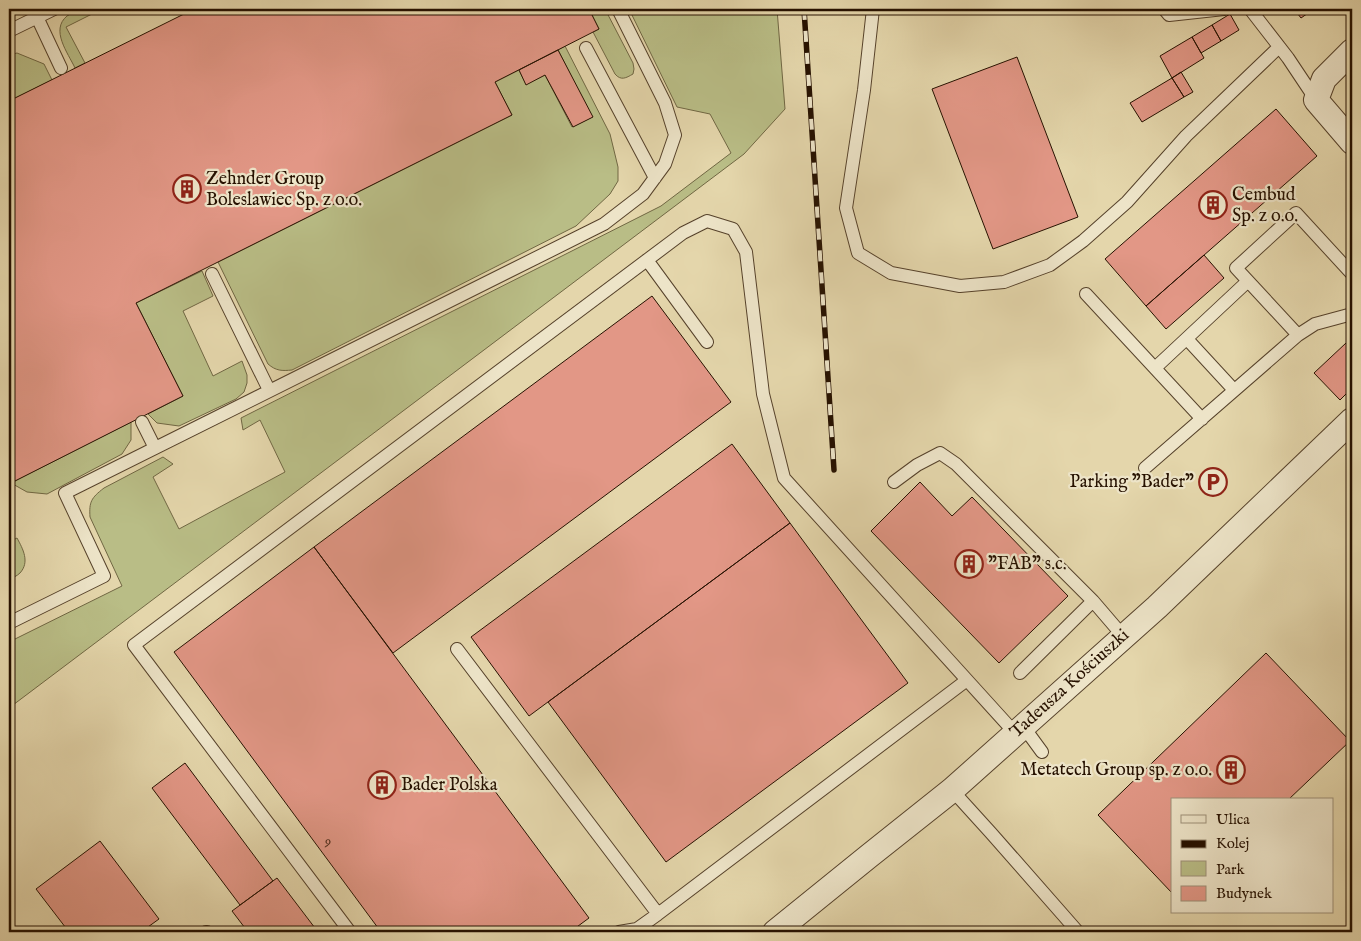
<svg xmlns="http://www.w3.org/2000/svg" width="1361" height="941" font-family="'IM FELL English',serif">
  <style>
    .green { fill: #b9bd86; stroke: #706743 }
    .building { fill: #e29786; stroke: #261100 }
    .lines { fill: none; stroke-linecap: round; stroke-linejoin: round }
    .lane-casing { stroke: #56422b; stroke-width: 14 }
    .street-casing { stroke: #56422b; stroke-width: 26 }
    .lane { stroke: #ede4c8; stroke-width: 12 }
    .street { stroke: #ede4c8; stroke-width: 24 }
    .rail-casing { stroke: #261100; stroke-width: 5.5 }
    .rail { stroke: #ede4c8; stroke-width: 4; stroke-dasharray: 11; stroke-linecap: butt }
    .labels { text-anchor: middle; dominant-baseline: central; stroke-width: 4.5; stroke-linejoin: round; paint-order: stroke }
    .number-label { font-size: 15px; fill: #553222 }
    .poi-label { font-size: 18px; fill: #261100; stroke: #ede4c8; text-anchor: start }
    .street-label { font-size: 18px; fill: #261100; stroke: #ede4c8 }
  </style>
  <rect width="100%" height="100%" fill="#e4d6ab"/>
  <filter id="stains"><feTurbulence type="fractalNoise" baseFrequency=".004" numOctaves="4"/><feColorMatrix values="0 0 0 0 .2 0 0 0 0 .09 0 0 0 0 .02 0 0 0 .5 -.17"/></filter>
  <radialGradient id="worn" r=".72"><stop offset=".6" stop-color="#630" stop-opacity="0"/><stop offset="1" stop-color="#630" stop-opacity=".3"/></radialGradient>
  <path class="green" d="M82,9H102L66,27L85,63L75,68C68,53 50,30 67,16C71,13 77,11 82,9Z
    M589,9H605L633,63L634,69L633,74C626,78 621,81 615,74L593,32L599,29Z
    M629,9H777L785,109L744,154L9,708V642L122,586L90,517C89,502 91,498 104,488L163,457L173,464L153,477L179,529L285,472L260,420L243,430L241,418L661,206L731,153L710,114L677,107Z
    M565,46L610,134L618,167V181L610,194L576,226L292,370C282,371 276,371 268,364L218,262L512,115L495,82L519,70L526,84L545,75L572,127L592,117L558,50Z
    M17,53L44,64L52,80L9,101V55Z
    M202,271L213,296L183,311L213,376L242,361L247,375V383L244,392L236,399L179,426L157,423L148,414L183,396L136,303Z
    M131,422V440L122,454L47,494L27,492L11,483Z
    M17,538C23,549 30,562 20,573C17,576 12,578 9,580V542Z"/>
  <path class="building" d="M194,9H589L599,29L495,82L512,115L136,303L183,396L9,484V101Z
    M1294,9H1314L1301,18Z
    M1230,14L1239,30L1221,41L1212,25Z
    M1212,25L1221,41L1201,53L1192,37Z
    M1192,37L1204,58L1172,78L1160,56Z
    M558,50L593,117L573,127L545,75L526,85L519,70Z
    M1017,57L1078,217L993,249L932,89Z
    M1181,72L1193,92L1184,97L1172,78Z
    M1172,78L1184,97L1142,122L1130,103Z
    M1276,109L1317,156L1146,306L1105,259Z
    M1204,255L1224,278L1166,329L1146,306Z
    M652,296L731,402L393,653L314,547Z
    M1346,343L1352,350V388L1340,400L1314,373Z
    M732,444L790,523L529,716L471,637Z
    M920,482L952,516L972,497L1068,596L999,663L871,531Z
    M790,523L908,683L666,862L548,702Z
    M314,547L589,918L570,932H381L174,652Z
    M1266,653L1350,741L1288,800H1172V893L1098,815Z
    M185,763L273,881L240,905L152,788Z
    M100,841L159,919L141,932H69L36,889Z
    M277,878L318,932H248L232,911Z"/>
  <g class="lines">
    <defs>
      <path id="lane" d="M873,9L864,90L846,208L858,253L891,273L960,286L1004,282L1050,265L1083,241L1127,202L1186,136L1279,47
        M1164,9L1169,15L1224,9
        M1250,9L1288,58L1316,100
        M37,17L61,68
        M9,31L54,9
        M586,48L655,178
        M647,260L707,342
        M212,274L269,390
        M1086,294L1202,419
        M1298,335L1236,268L1296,213L1352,274
        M1187,339L1234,390
        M1155,368L1248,281
        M142,422L155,448
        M1145,468L1298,335L1315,324L1352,314
        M894,482L917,465L940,453L956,464L1093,601L1123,636
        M9,623L104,576L65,493L604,224L643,194L665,164L675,135L665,103L618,9
        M457,649L658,914
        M1020,673L1093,601
        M1023,726L1042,752
        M952,790L991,833L1078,932
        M206,932H207
        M350,932L134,645L683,233L707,221L733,229L746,252L763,394L784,478L1015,733
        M619,932L637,929L658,914L967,680"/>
      <path id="street" d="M1352,51L1324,79L1316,100L1352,142
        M775,932L869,856L952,790L1157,607L1352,420"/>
    </defs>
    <use href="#lane" class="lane-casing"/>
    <use href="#street" class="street-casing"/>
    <use href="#lane" class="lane"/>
    <use href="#street" class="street"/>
    <defs>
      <path id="rail" d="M804,9L834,470"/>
    </defs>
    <use href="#rail" class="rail-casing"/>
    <use href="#rail" class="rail"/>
  </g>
  <defs>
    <symbol id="building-ring" viewBox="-11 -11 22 22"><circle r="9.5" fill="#ede4c8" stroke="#8f2418" stroke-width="1.5"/><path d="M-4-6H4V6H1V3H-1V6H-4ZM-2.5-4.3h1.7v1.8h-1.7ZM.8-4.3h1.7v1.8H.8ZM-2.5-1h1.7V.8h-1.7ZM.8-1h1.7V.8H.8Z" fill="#8f2418"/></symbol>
    <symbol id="parking-ring" viewBox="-11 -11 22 22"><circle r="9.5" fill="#ede4c8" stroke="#8f2418" stroke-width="1.5"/><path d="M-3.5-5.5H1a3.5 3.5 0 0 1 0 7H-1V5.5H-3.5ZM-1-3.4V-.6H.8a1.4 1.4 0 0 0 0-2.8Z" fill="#8f2418"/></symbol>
  </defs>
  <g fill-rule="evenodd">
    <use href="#building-ring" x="171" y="173" width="32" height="32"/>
    <use href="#building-ring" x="1197" y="189" width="32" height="32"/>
    <use href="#parking-ring" x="1197" y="466" width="32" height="32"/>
    <use href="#building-ring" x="953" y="548" width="32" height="32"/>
    <use href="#building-ring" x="1215" y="754" width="32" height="32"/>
    <use href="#building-ring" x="366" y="769" width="32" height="32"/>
  </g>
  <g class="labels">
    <g class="number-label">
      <text x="328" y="841">9</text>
    </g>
    <g class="poi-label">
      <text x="206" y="179">Zehnder Group<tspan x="206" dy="21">Boleslawiec Sp. z o.o.</tspan></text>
      <text x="1232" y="195">Cembud<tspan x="1232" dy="21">Sp. z o.o.</tspan></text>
      <text x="1194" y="482" text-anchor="end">Parking "Bader"</text>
      <text x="988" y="564">"FAB" s.c.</text>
      <text x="1212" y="770" text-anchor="end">Metatech Group sp. z o.o.</text>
      <text x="401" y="785">Bader Polska</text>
    </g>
    <g class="street-label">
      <text transform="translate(1070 684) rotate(-42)">Tadeusza Kościuszki</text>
    </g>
  </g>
  <rect width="1361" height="941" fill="none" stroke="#e4d6ab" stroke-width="30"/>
  <rect x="10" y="10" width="1341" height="921" fill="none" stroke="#261100" stroke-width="2.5"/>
  <rect x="15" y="15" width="1331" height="911" fill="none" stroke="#261100"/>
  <rect x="1171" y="798" width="162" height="115" fill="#ede4c8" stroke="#9d9078"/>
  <rect x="1181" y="815" width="25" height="8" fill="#ede4c8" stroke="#9d9078"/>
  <text x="1216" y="824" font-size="15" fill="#261100">Ulica</text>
  <rect x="1181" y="840" width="25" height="8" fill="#261100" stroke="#9d9078"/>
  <text x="1216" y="848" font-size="15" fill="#261100">Kolej</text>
  <rect x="1181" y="861" width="25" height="15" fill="#b9bd86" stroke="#9d9078"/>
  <text x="1216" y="874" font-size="15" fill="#261100">Park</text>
  <rect x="1181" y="886" width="25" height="15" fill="#e29786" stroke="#9d9078"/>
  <text x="1216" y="898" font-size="15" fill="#261100">Budynek</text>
  <rect width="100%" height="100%" filter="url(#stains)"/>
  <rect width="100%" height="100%" fill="url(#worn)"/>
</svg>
